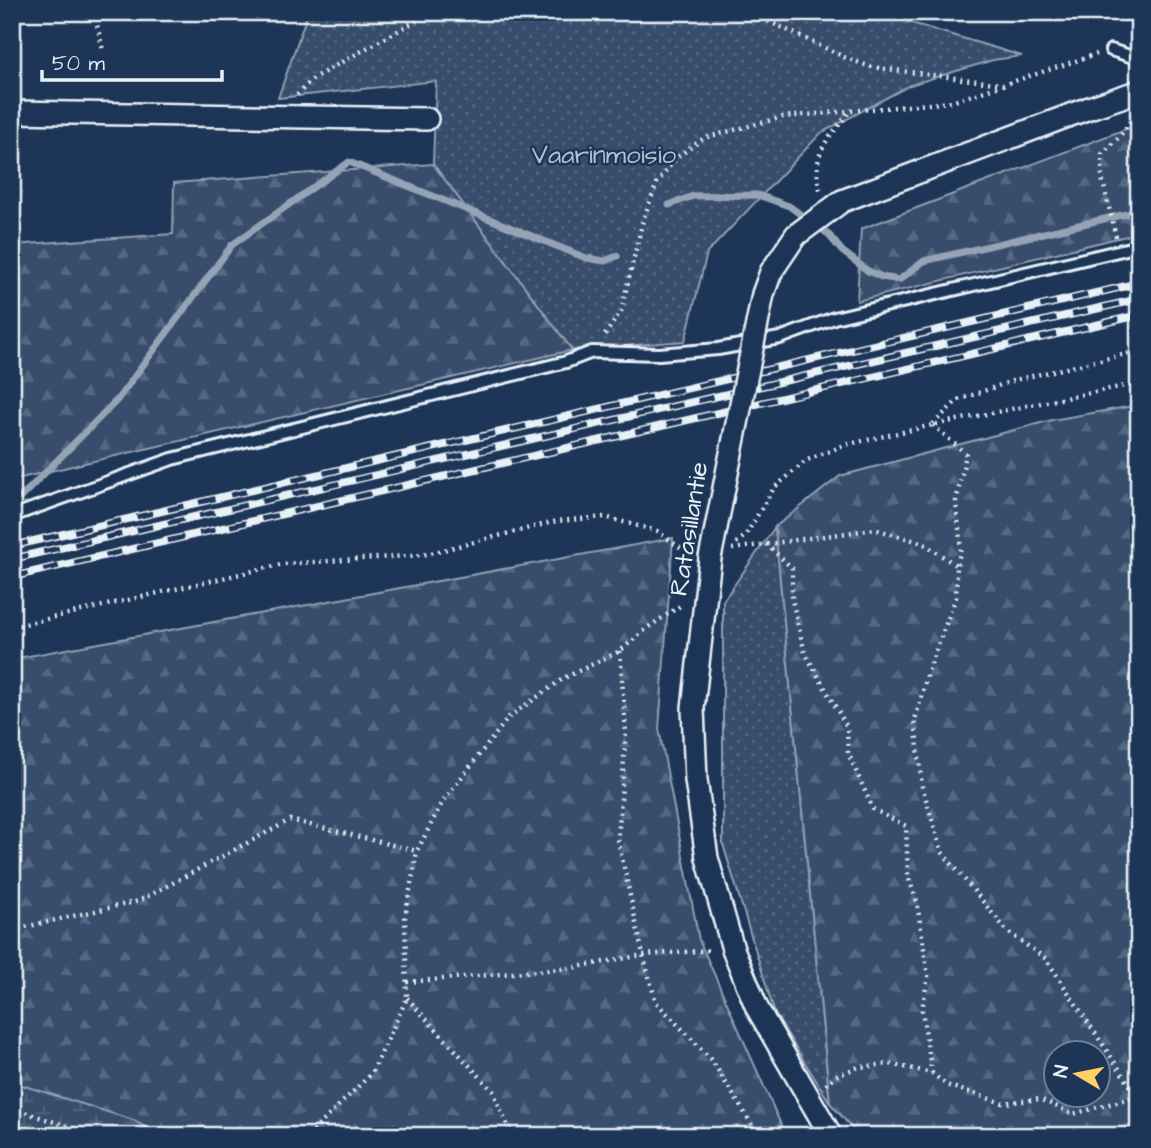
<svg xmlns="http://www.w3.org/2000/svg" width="1151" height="1148" font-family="'Architects Daughter',sans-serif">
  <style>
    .grass { fill: url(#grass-dots); stroke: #909fb2; stroke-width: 2 }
    .forest { fill: url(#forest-firs); stroke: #909fb2; stroke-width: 2; fill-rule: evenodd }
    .wetland { fill: url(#wetland-marsh); stroke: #909fb2; stroke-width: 2 }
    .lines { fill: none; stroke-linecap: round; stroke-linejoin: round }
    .stream { stroke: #95a4b5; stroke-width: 7 }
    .service-casing { stroke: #e8f1f8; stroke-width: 16 }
    .minor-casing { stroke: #e8f1f8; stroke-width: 26 }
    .path { stroke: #e8f1f8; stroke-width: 4.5; stroke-dasharray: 2 5; stroke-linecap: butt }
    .service { stroke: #1d3557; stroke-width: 10 }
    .minor { stroke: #1d3557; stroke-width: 21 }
    .rail-casing { stroke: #e8f1f8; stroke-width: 8 }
    .rail { stroke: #1d3557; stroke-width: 5; stroke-dasharray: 16; stroke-linecap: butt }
    .minor-bridge-casing { stroke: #e8f1f8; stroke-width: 26; stroke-linecap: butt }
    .minor-bridge { stroke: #1d3557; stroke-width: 21 }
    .labels { text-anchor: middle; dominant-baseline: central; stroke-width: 5; stroke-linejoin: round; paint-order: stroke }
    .park-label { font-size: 26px; fill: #b3c0ce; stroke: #1d3557 }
    .street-label { font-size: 26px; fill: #e8f1f8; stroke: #1d3557 }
  </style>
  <defs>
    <pattern id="grass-dots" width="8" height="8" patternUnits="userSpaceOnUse" patternTransform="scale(1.75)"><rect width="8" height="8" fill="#374d6c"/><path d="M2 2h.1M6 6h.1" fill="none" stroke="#546782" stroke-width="1.8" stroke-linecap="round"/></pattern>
    <pattern id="forest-firs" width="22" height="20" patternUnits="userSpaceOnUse" patternTransform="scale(1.75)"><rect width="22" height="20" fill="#374d6c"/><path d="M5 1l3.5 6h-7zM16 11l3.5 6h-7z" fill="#546782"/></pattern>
    <pattern id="wetland-marsh" width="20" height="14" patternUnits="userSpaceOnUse" patternTransform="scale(1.75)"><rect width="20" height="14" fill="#374d6c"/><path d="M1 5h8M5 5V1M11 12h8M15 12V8" fill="none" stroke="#546782"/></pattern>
  </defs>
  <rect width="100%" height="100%" fill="#1d3557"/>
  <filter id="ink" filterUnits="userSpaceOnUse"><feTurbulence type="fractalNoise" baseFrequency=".0143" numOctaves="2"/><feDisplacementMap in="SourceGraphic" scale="14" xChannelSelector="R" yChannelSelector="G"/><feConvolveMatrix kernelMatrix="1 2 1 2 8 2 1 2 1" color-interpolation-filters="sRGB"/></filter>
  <g filter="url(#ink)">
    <path class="grass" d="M308,12H875L1022,56L993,60L910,85L821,133L707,253L685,341L572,350L433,164L436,81L278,98Z
      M775,527L830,1103L775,1014L723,844V601Z"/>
    <path class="forest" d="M1139,124V233L857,301L861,229Z
      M433,164L572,350L12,480V245L173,234L174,183Z
      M1139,405V1136H859L830,1103L775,527L840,476L1052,420ZM1056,1054H1098V1096H1056Z
      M673,538L659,729L699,940L786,1136H12V659Z"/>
    <path class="wetland" d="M12,1082L133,1120L160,1136H12Z"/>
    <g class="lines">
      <path class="stream" d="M669,205L693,196L758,195L789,206L828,234L842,251L868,271L882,277L899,280L924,261L1139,211
        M12,499L21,497L117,400L232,245L349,162L586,258L605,261L617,256"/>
      <defs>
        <path id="service" d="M1111,50L1139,59
          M12,516L172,459L566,362L592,352L659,354L718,349L780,338L834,318L1139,246"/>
        <path id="minor" d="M1089,108L1139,91
          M12,112L427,119
          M710,558L693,708L696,780L707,858L733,949L757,1008L831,1136"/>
      </defs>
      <use href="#service" class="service-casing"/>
      <use href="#minor" class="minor-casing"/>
      <path class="path" d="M94,12L103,50
        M749,12L844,57L871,67L1001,84
        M297,95L315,77L432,12
        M820,190C811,150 828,141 849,112
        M1116,237L1102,178V154L1120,136L1134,116
        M605,335L621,311L643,220L657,183L676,158L704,138L783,117L951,102L1097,54
        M933,424L958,400L1015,380L1139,351
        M933,425L966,454L956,502L961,548L957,566
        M736,543L745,536L774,488L807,460L845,445L933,425L1139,383
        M766,544L792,568V600L805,653L847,727L848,753L873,809L906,826L908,876L917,902L928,976L922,1010L932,1073
        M732,549L875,529L923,543L957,566L956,597L928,672L915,720L922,786L942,852L1008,932L1046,959L1139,1099
        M12,627L283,564L423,555L557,521L605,517L657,531L690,555
        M620,651L626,732L618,840L643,955L656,1002L711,1059L759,1136
        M12,930L139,901L290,820L417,851
        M407,982L571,968L643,955L712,950
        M407,998L493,1091L512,1136
        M826,1085L835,1076L859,1067L890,1064L932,1073L946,1085L1003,1103L1040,1099L1073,1114L1135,1097
        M12,1108L97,1136
        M308,1136L372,1073L407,998L405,918L417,851L443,801L509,717L564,678L620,651L650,626L683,604"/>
      <use href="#service" class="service"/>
      <use href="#minor" class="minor"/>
      <defs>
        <path id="rail" d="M12,546L1139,283
          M12,559L1139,299
          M12,577L1139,315"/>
      </defs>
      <use href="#rail" class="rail-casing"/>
      <use href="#rail" class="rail"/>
      <defs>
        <path id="minor-bridge" d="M710,558L763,294L771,272L796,235L842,201L1089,108"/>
      </defs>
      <use href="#minor-bridge" class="minor-bridge-casing"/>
      <use href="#minor-bridge" class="minor-bridge"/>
    </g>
  </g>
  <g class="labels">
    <g class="park-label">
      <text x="604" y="155">Vaarinmoisio</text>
    </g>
    <g class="street-label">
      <text transform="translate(689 529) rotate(-81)">Ratasillantie</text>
    </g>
  </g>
  <rect width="1151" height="1148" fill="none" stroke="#1d3557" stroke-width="42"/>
  <rect x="21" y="21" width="1109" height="1106" fill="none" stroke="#e8f1f8" stroke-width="2.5" filter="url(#ink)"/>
  <g transform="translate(1077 1074) rotate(280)"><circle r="33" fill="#1d3557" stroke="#6e8097" stroke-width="2"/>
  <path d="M0-5L12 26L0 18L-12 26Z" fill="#ffd166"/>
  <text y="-10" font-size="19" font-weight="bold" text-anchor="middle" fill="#e8f1f8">N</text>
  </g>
  <path d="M42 70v10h180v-10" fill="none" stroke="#e8f1f8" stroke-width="3.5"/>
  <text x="52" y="70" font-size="21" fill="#e8f1f8" stroke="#1d3557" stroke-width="5" paint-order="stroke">50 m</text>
</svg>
